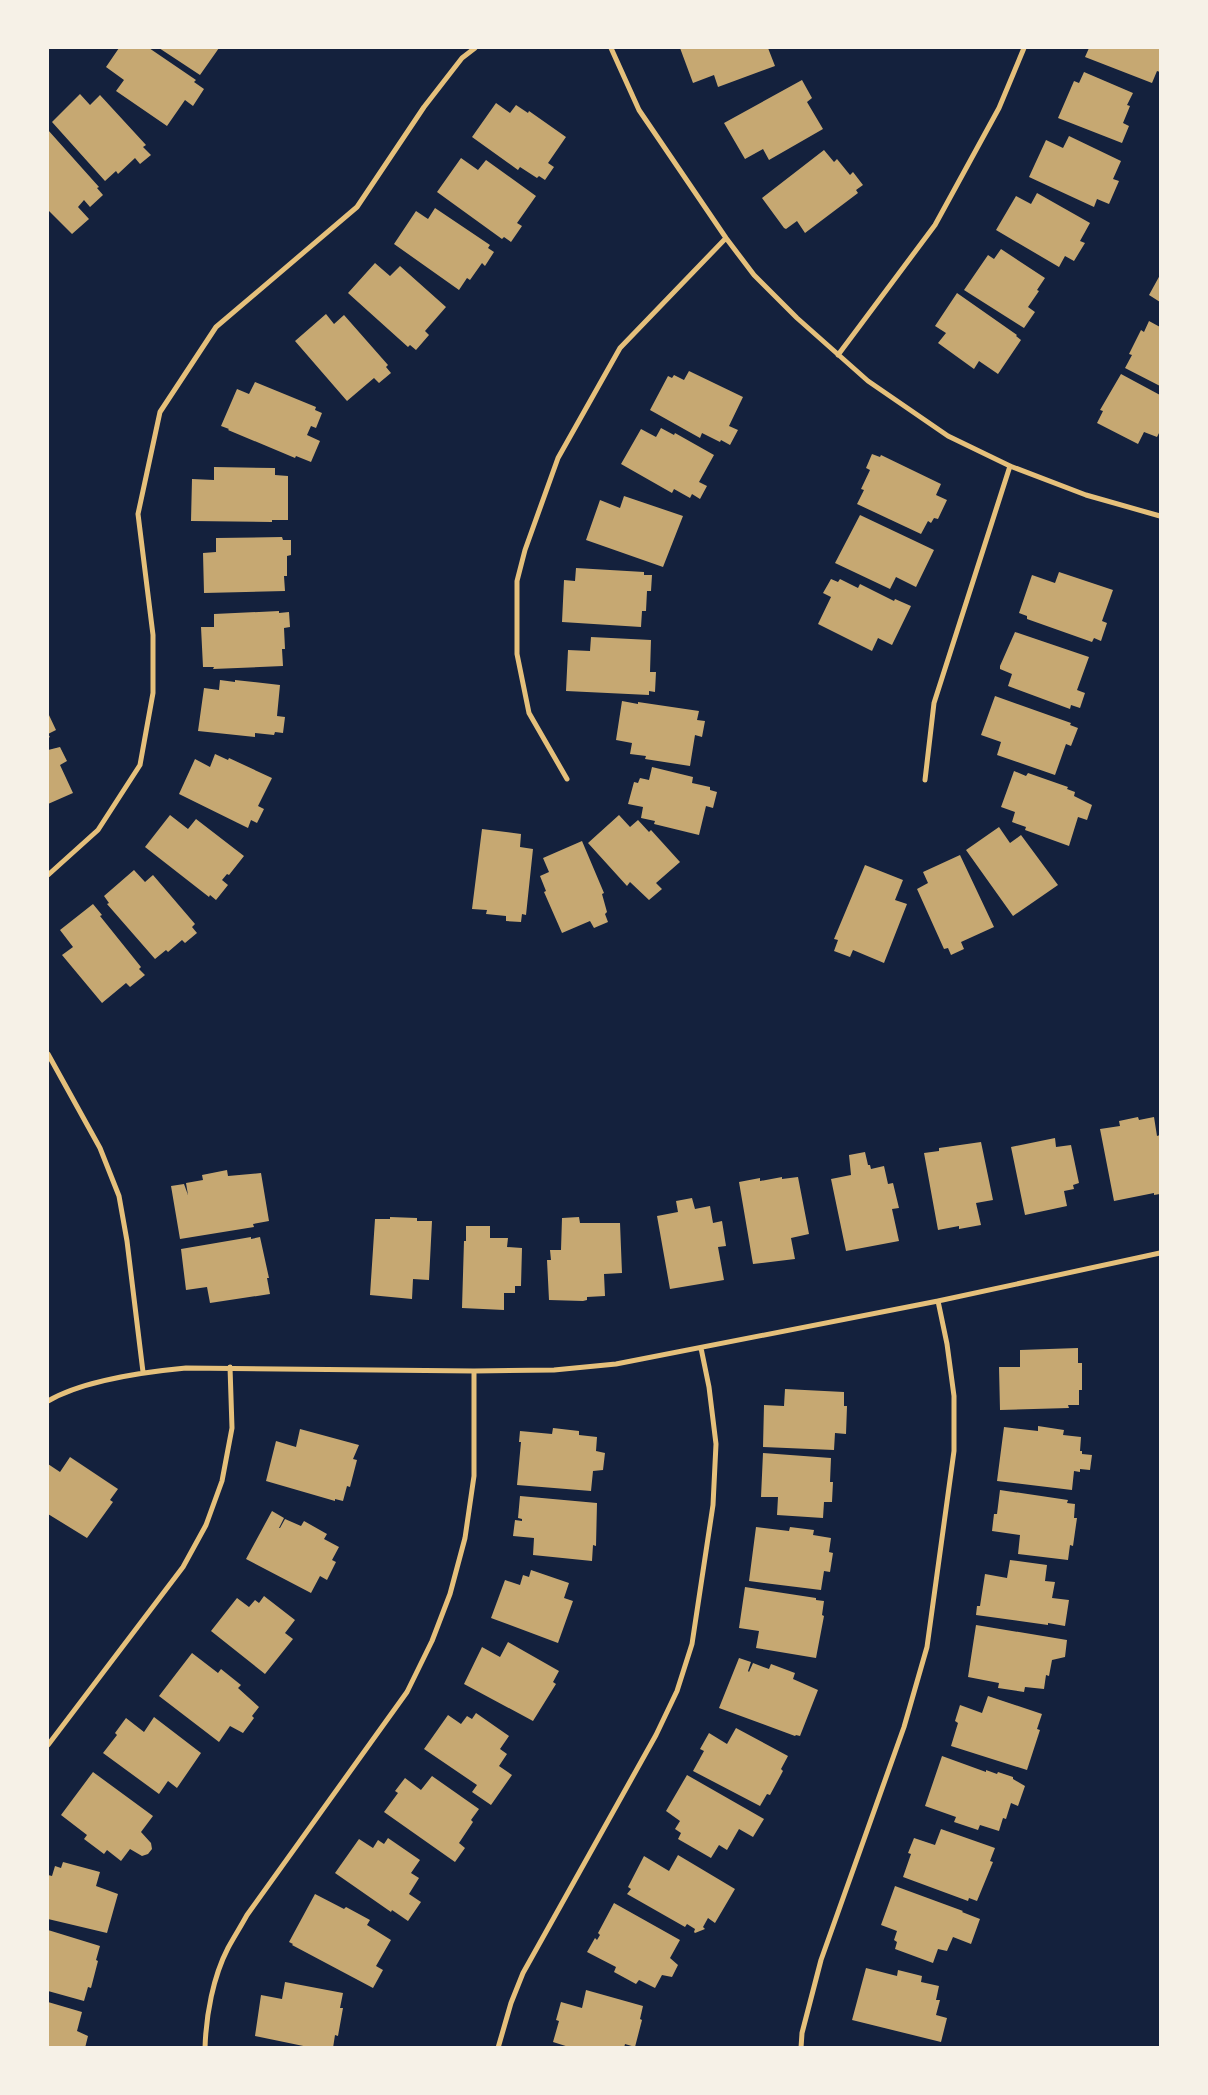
<svg xmlns="http://www.w3.org/2000/svg" width="1208" height="2095" font-family="'Source Sans 3',sans-serif">
  <style>
    .building { fill: #c6a872 }
    .lines { fill: none; stroke-linecap: round; stroke-linejoin: round }
    .minor { stroke: #e5c07b; stroke-width: 5 }
  </style>
  <rect width="100%" height="100%" fill="#14213d"/>
  <path class="building" d="M119,48H149L196,80L194,82L204,89L193,106L185,100L167,126L116,91L124,80L106,67Z
    M159,48H219L200,75Z
    M680,48H768L775,66L718,87L714,75L693,83Z
    M1089,48H1160V72L1157,71L1152,83L1085,57Z
    M1084,72L1133,93L1127,105L1130,106L1123,123L1129,126L1122,143L1058,118L1074,81L1079,83Z
    M802,80L812,98L807,102L823,129L769,160L763,149L745,159L724,123Z
    M80,94L90,105L100,95L146,145L143,147L151,155L140,164L135,158L118,174L116,171L105,181L52,122Z
    M496,103L510,113L516,105L528,113L529,111L566,137L548,163L554,167L545,180L539,176L537,178L520,167L518,170L472,137Z
    M48,130L99,187L97,188L103,195L90,207L84,200L78,207L89,219L72,234L48,210Z
    M1069,136L1121,161L1113,179L1119,181L1109,204L1097,199L1094,207L1029,177L1046,140L1063,148Z
    M824,150L834,162L837,159L850,175L853,172L863,185L856,190L858,193L805,233L797,221L786,229L784,228L762,198Z
    M461,158L478,170L486,160L536,196L517,223L522,226L511,242L504,237L502,239L437,192Z
    M1037,193L1090,223L1080,241L1085,243L1074,261L1065,256L1059,267L996,230L1016,196L1031,204Z
    M435,208L490,245L488,248L494,252L485,266L482,263L470,280L467,278L459,290L394,244L416,211L428,219Z
    M1001,249L1045,278L1037,290L1039,291L1028,307L1035,312L1024,328L964,290L988,255L994,259Z
    M375,263L390,276L400,266L446,307L425,331L429,335L416,350L410,345L408,347L348,293Z
    M1160,275V302L1149,295Z
    M957,293L1017,335L1016,336L1021,340L998,374L979,361L974,369L938,343L946,333L935,326Z
    M326,314L334,324L344,315L388,365L386,367L391,373L379,383L374,378L347,401L295,341Z
    M1149,321L1160,327V386L1125,368L1132,355L1129,354L1141,330L1144,332Z
    M689,371L743,397L729,426L738,430L730,445L721,440L720,442L702,433L700,438L650,410L668,376L672,378L674,375L684,380Z
    M1121,374L1160,395V431L1157,437L1144,432L1138,444L1097,423L1103,411L1100,410Z
    M255,382L316,407L315,410L322,413L316,428L311,426L307,435L320,441L311,462L296,456L295,458L228,430L229,429L221,426L237,389L249,394Z
    M661,428L674,435L675,433L714,455L699,482L707,486L700,499L692,494L690,498L674,489L672,493L621,464L641,429L656,437Z
    M872,454L880,457L881,455L941,484L936,495L947,500L938,519L934,518L931,523L928,521L921,534L857,504L864,490L861,489L870,470L866,468Z
    M214,467L275,468V475L288,476V520H272V522L191,521L192,479L214,480Z
    M624,496L683,516L663,567L586,540L600,500L620,508Z
    M860,515L934,550L916,587L896,577L890,589L835,563Z
    M282,537L283,540H291V555L287,556V576H284L285,591L204,593L203,553L216,552V538Z
    M576,568L644,572V575H652L651,591H647L646,611H642L641,627L562,622L564,580L575,581Z
    M1059,572L1113,590L1102,621L1107,623L1101,641L1094,638L1092,642L1027,619V616L1019,613L1032,575L1055,583Z
    M831,579L838,582L840,579L858,588L860,584L894,601L895,599L911,606L892,645L878,638L872,651L818,624L831,597L823,593Z
    M279,611V613L289,612L290,627L284,628L285,649H282L283,666L213,669L214,667H203L201,627H214V614Z
    M1015,632L1089,657L1077,690L1085,693L1080,708L1071,705L1070,709L1008,686L1012,674L1000,669V666Z
    M591,637L651,640L650,672H656L655,692L649,691V695L566,691L568,650L590,651Z
    M220,680L235,682V680L280,685L277,716L285,717L283,733L275,732L274,735L255,733V737L198,731L204,688L219,690Z
    M995,696L1071,723L1070,725L1078,728L1071,746L1066,744L1055,775L997,755L1001,742L981,735Z
    M622,701L638,704V702L699,711L697,720L705,721L702,737L695,735L690,766L645,759L646,756L630,754L632,743L616,740Z
    M48,713L56,730L48,734L50,737L48,738Z
    M60,747L67,761L60,765L73,793L48,804V750Z
    M215,754L228,760L229,758L272,778L258,806L264,809L257,823L251,820L248,828L179,794L195,759L210,767Z
    M652,767L693,777L692,783L710,787V790L717,792L713,808L706,806L699,835L654,824L655,821L641,818L643,807L628,804L634,782L638,783L640,778L649,780Z
    M1014,771L1026,776L1028,773L1068,787L1067,789L1075,792L1074,796L1092,805L1087,820L1078,817L1069,846L1025,830L1026,827L1012,822L1015,812L1001,807Z
    M170,815L188,829L196,819L244,856L229,875L227,874L222,880L228,885L216,900L210,895L209,897L145,847Z
    M619,815L630,827L638,820L649,832L651,830L680,862L656,883L662,889L649,900L630,882L627,886L588,843Z
    M999,827L1010,843L1021,835L1058,885L1013,916L966,850Z
    M482,829L521,834L520,847L533,849L526,915L522,914L521,922L506,921V916L486,914L487,910L472,909Z
    M582,841L604,893L602,894L607,912L605,914L608,922L594,928L590,921L562,933L544,892L546,891L540,876L549,872L543,858Z
    M960,855L994,927L961,942L964,949L951,955L948,948L944,949L917,889L928,883L923,872Z
    M865,865L903,880L895,900L907,904L884,963L853,950L850,957L834,951L838,940L834,939Z
    M134,870L145,882L153,875L195,924L192,927L197,933L185,943L182,940L168,952L166,950L155,959L107,904L109,903L104,896Z
    M93,904L102,915L100,916L141,967L139,969L145,975L130,987L126,983L102,1003L62,955L73,947L60,930Z
    M1138,1117L1139,1120L1154,1117L1157,1136L1160,1135V1194L1154,1195V1193L1114,1201L1100,1129L1120,1126L1119,1121Z
    M1055,1138L1056,1147L1071,1145L1079,1183L1073,1185L1074,1189L1064,1191L1067,1206L1025,1215L1011,1147Z
    M981,1142L993,1200L976,1203L981,1225L959,1229V1226L938,1230L924,1153L939,1151V1148Z
    M865,1152L868,1165H870L871,1169L884,1166L888,1184L893,1183L899,1208L892,1209L899,1241L846,1251L831,1179L851,1175L849,1155Z
    M227,1170L228,1176L261,1173L269,1221L253,1224L254,1227L180,1239L171,1186L184,1184L188,1195L186,1183L203,1180L202,1175Z
    M782,1177V1179L798,1177L809,1234L791,1238L795,1259L753,1264L739,1182L760,1178V1181Z
    M692,1198L695,1209L710,1206L713,1223L722,1221L726,1246L718,1247L724,1280L670,1289L657,1216L678,1212L676,1201Z
    M390,1217L417,1218V1221H432L429,1280L413,1279L412,1299L370,1295L375,1219H390Z
    M579,1217L580,1223H620L622,1273L604,1274L605,1296L587,1297V1300L583,1301L549,1300L547,1260H551L550,1250H561L562,1218Z
    M466,1226H490V1238H508L507,1247L522,1248L521,1286H515V1293H504V1310L462,1308L464,1241H466Z
    M251,1237V1239L260,1237L269,1278H267L270,1294L210,1303L207,1287L186,1290L181,1249Z
    M1078,1348V1363H1082V1390H1079V1405H1068L1069,1408L1000,1410L999,1367H1020V1350Z
    M785,1389L844,1392V1406H847L846,1434L835,1433L834,1450L763,1447L764,1405L784,1406Z
    M1038,1426L1064,1430L1063,1435L1081,1437L1080,1451H1082V1454L1092,1455L1090,1470L1080,1469V1472L1074,1471L1072,1490L997,1481L1004,1427L1038,1431Z
    M553,1428L579,1431V1435L597,1437L596,1451L605,1453L603,1470L593,1471L591,1491L517,1485L521,1442H519L520,1431L552,1434Z
    M300,1429L359,1445L353,1459L357,1460L350,1487L347,1486L343,1501L335,1499V1501L266,1481L276,1441L296,1447Z
    M763,1453L831,1458L830,1482H833L832,1502H824L823,1518L777,1515L778,1497H761Z
    M70,1457L118,1489L110,1500L113,1502L87,1538L48,1514V1464L60,1472Z
    M1000,1490L1068,1500L1067,1503L1075,1504L1074,1518H1077L1073,1546L1070,1545L1068,1560L1018,1554L1020,1535L992,1531L994,1514H997Z
    M520,1496L597,1503L596,1546L593,1545L592,1561L533,1555L534,1538L513,1536L515,1520L522,1521V1519L518,1518Z
    M272,1511L284,1518L279,1528H280L285,1519L301,1526L304,1521L327,1534L324,1539L339,1547L332,1560L336,1562L327,1580L320,1576L311,1593L246,1559Z
    M756,1527L789,1531L790,1527L814,1530L813,1535L831,1538L829,1552L833,1553L830,1572L824,1571L821,1590L749,1581Z
    M1010,1560L1047,1565L1045,1581L1055,1582L1052,1598L1069,1600L1065,1626L1048,1623V1625L976,1615L977,1606H980L985,1574L1007,1578Z
    M531,1570L569,1583L564,1598L573,1601L558,1643L491,1618L505,1580L520,1585L523,1575L529,1577Z
    M745,1587L816,1598V1600L824,1601L822,1615L824,1616L816,1658L756,1648L759,1631L739,1628Z
    M264,1596L295,1620L285,1633L293,1639L265,1674L211,1631L237,1598L249,1607L255,1600L259,1603Z
    M976,1625L1067,1640L1065,1657L1052,1660L1049,1676L1046,1675L1044,1689L1025,1687L1024,1692L998,1688L999,1683L968,1677Z
    M508,1642L559,1671L553,1682L556,1684L533,1721L464,1684L482,1647L500,1657Z
    M192,1653L218,1673L221,1669L241,1685L238,1688L259,1707L252,1716L254,1718L243,1733L230,1726L219,1742L159,1696Z
    M739,1658L751,1662L748,1671L749,1672L753,1663L769,1669L771,1664L795,1673L793,1679L818,1690L800,1736L796,1735L795,1736L719,1708Z
    M988,1696L1042,1714L1037,1729L1040,1730L1027,1770L951,1746L958,1723L955,1721L960,1705L982,1713Z
    M476,1713L509,1736L500,1749L507,1754L499,1766L512,1775L491,1805L472,1792L477,1785L424,1749L448,1715L461,1724L467,1716L472,1719Z
    M154,1717L201,1753L177,1788L168,1781L159,1794L103,1753L117,1735L115,1733L126,1718L144,1732Z
    M736,1728L788,1756L781,1769L783,1771L770,1795L767,1794L760,1806L693,1771L704,1751L700,1749L709,1733L727,1744Z
    M942,1756L986,1772V1770L997,1774L998,1772L1013,1777V1779L1025,1786L1018,1806L1011,1803L1006,1819L1003,1818L999,1831L980,1825L978,1830L954,1822L956,1817L925,1806Z
    M93,1772L153,1816L141,1832L151,1843L152,1849L148,1854L142,1856L130,1849L121,1861L107,1850L104,1854L84,1839L87,1835L61,1815Z
    M687,1775L764,1819L753,1837L739,1829L727,1850L719,1845L711,1858L678,1839L681,1833L675,1829L680,1821L666,1811Z
    M432,1776L479,1809L471,1820L473,1822L459,1843L465,1848L455,1862L384,1812L398,1793L395,1791L405,1778L421,1790Z
    M941,1829L995,1848L990,1861L993,1862L977,1901L969,1898L968,1901L903,1877L911,1854L908,1853L914,1838L935,1845Z
    M388,1838L420,1860L411,1873L419,1878L409,1894L421,1902L408,1921L392,1910L391,1912L335,1873L359,1839L373,1848L378,1840L384,1844Z
    M678,1855L735,1889L715,1923L708,1918L703,1927L705,1929L695,1933L694,1932L695,1929L687,1924L685,1927L627,1894L631,1889L628,1887L644,1856L669,1871Z
    M63,1862L100,1872L96,1886L118,1894L107,1933L48,1919V1875L52,1876L55,1866L61,1868Z
    M895,1886L963,1911L962,1912L980,1919L971,1944L953,1937L947,1951L938,1949L933,1963L895,1949L897,1942L894,1940L897,1931L881,1925Z
    M315,1894L344,1909L346,1907L370,1920L367,1925L391,1940L376,1966L383,1970L373,1988L292,1945L293,1944L289,1942Z
    M614,1903L680,1940L670,1958L678,1965L672,1977L662,1975L655,1988L639,1980L636,1984L614,1972L616,1967L587,1952L595,1938L597,1940L600,1935L598,1933Z
    M48,1930L100,1946L96,1960L98,1961L91,1988L88,1987L84,2001L48,1991Z
    M866,1968L897,1976L898,1970L922,1976L921,1982L939,1986L936,2000H940L936,2015L947,2018L941,2042L852,2020Z
    M285,1982L343,1993L340,2008H343L338,2036L335,2035L333,2048H313L255,2036L261,1995L282,1999Z
    M586,1990L643,2006L640,2019L642,2020L635,2047L625,2044L624,2048H572L553,2042L559,2021L556,2020L561,2002L582,2008Z
    M48,2002L82,2012L77,2031L88,2036L85,2048H48Z"/>
  <g class="lines">
    <path class="minor" d="M611,48L639,110L726,238L754,275L797,318L868,381L948,436L1010,466L1086,495L1160,516
      M838,355L935,225L999,108L1024,48
      M567,779L529,713L517,654V581L525,550L558,458L620,348L726,238
      M925,780L934,703L1010,466
      M48,875L98,830L140,765L153,693V635L138,514L160,412L216,327L357,207L424,107L462,58L475,48
      M48,1054L100,1148L119,1196L127,1241L143,1372
      M48,1401C84,1380 144,1372 186,1368L474,1371L554,1370L616,1364L938,1301L1160,1253
      M48,1745L183,1567L206,1525L222,1481L232,1428L230,1367
      M205,2048C206,2015 213,1977 228,1948C234,1937 241,1926 247,1915L407,1692L432,1641L450,1594L465,1538L474,1476V1371
      M498,2048L511,2003L523,1973L656,1735L677,1691L692,1644L713,1505L716,1444L709,1387L701,1348
      M801,2048L802,2033L821,1960L904,1727L927,1647L954,1451V1396L947,1344L938,1301"/>
  </g>
  <rect width="1208" height="2095" fill="none" stroke="#f6f1e7" stroke-width="98"/>
</svg>
